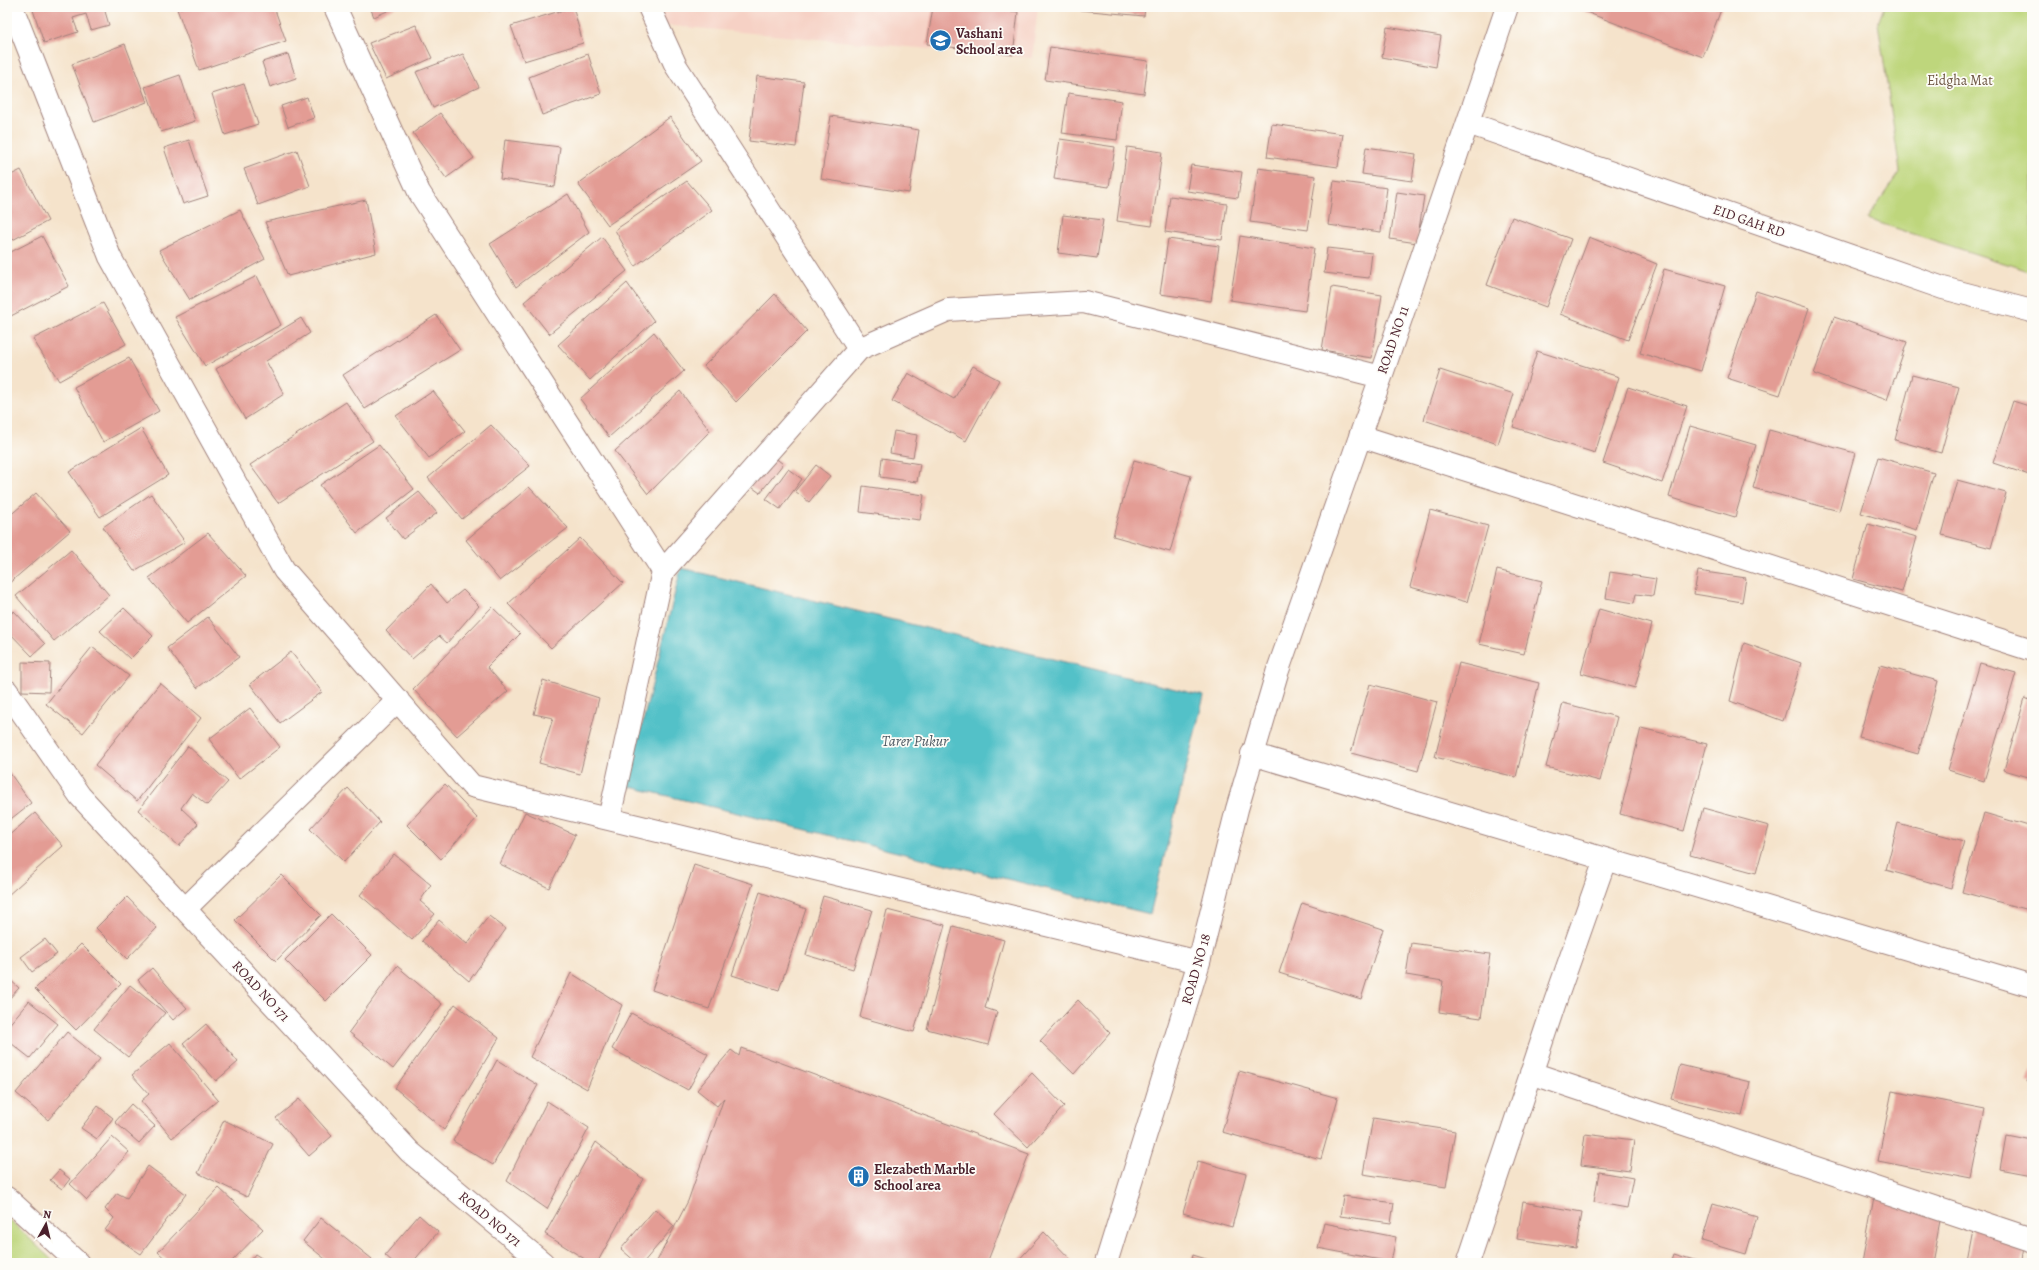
<svg xmlns="http://www.w3.org/2000/svg" width="2039" height="1270" font-family="Alegreya,serif">
  <style>
    .built { fill: #f6d1c5 }
    .green { fill: #bed67b; stroke: #847a53 }
    .water { fill: #53c1c8; stroke: #4e707a }
    .building { fill: #e39c94 }
    .lines { fill: none; stroke-linecap: round; stroke-linejoin: round }
    .minor-casing { stroke: #a0817b; stroke-width: 24 }
    .minor { stroke: #fff; stroke-width: 22 }
    .labels { text-anchor: middle; dominant-baseline: central; stroke-width: 3.5; stroke-linejoin: round; paint-order: stroke }
    .poi-label { font-size: 14px; font-weight: bold; fill: #4a1f2b; stroke: #fdfcf7; text-anchor: start }
    .park-label { font-size: 14px; fill: #6d5643; stroke: #fdfcf7 }
    .street-label { font-size: 14px; fill: #4a1f2b; stroke: #fdfcf7 }
    .water-label { font-size: 15px; font-style: italic; fill: #4d5862; stroke: #fdfcf7 }
  </style>
  <rect width="100%" height="100%" fill="#fdfcf7"/>
  <filter id="ink" filterUnits="userSpaceOnUse"><feTurbulence type="fractalNoise" baseFrequency=".025" numOctaves="2"/><feDisplacementMap in="SourceGraphic" scale="8" xChannelSelector="R" yChannelSelector="G"/><feConvolveMatrix kernelMatrix="1 2 1 2 8 2 1 2 1" color-interpolation-filters="sRGB"/></filter>
  <filter id="wash" filterUnits="userSpaceOnUse"><feTurbulence type="fractalNoise" baseFrequency=".012" numOctaves="4" result="noise"/><feDisplacementMap in="SourceGraphic" scale="16" xChannelSelector="R" yChannelSelector="G"/><feGaussianBlur stdDeviation="0.9" result="paint"/><feColorMatrix in="noise" values="0 0 0 0 0 0 0 0 0 0 0 0 0 0 0 0 0 1.4 0 .05"/><feComposite in="paint" operator="in"/></filter>
  <g filter="url(#wash)">
    <rect width="100%" height="100%" fill="#f5e3cb"/>
    <path class="built" d="M657,7H1038L1032,58L662,25Z"/>
    <path class="green" d="M1884,7H2032V272L1867,219L1900,171L1878,23Z
      M7,1217L55,1263H7Z"/>
    <path class="water" d="M681,568L1204,696L1150,914L627,786Z"/>
    <g id="blocks">
      <path class="building" d="M32,7H107L104,8L109,25L91,30L86,14L73,18L78,32L44,43Z
        M185,7H274L286,41L199,70L177,9Z
        M370,7H396L374,17Z
        M487,7H500L489,11Z
        M573,7L583,43L524,61L511,26Z
        M933,7H981L1018,12L1013,55L927,44Z
        M1081,7H1145L1144,16L1080,10Z
        M1573,7H1722L1703,57Z
        M416,25L432,58L386,79L369,43Z
        M1387,27L1441,36L1436,67L1382,57Z
        M125,44L147,102L94,122L72,64Z
        M1050,47L1148,61L1144,94L1045,80Z
        M288,54L296,78L270,87L262,62Z
        M463,54L479,87L433,108L416,72Z
        M588,54L601,94L542,115L529,77Z
        M180,75L195,121L161,132L145,87Z
        M757,76L804,82L796,147L749,141Z
        M244,84L258,124L225,135L212,94Z
        M1068,93L1122,101L1117,140L1062,133Z
        M307,97L314,118L288,127L281,106Z
        M440,113L474,158L446,178L413,133Z
        M831,116L919,130L909,193L821,179Z
        M670,117L701,161L608,225L578,184Z
        M1272,124L1343,134L1338,167L1267,157Z
        M1060,139L1115,147L1109,187L1054,179Z
        M189,140L208,196L183,204L164,148Z
        M505,140L560,147L555,187L500,179Z
        M1127,147L1162,152L1152,226L1117,221Z
        M1366,147L1416,154L1412,181L1362,174Z
        M297,150L310,186L258,205L244,169Z
        M1191,165L1242,172L1238,198L1187,191Z
        M1258,168L1316,176L1308,230L1250,222Z
        M21,170L48,221L7,243V177Z
        M687,181L712,210L635,266L615,230Z
        M1334,181L1387,188L1381,232L1328,225Z
        M1397,192L1424,196L1417,243L1390,239Z
        M568,194L589,232L516,287L490,244Z
        M1170,196L1227,204L1222,240L1165,232Z
        M366,200L376,253L288,276L265,222Z
        M240,210L265,259L190,300L159,250Z
        M1063,215L1103,220L1097,258L1058,253Z
        M1512,217L1571,239L1546,307L1487,285Z
        M42,236L69,286L7,318V254Z
        M1240,236L1314,248L1305,311L1230,300Z
        M602,237L627,271L549,334L524,302Z
        M1589,237L1657,264L1628,340L1560,314Z
        M1168,239L1219,246L1211,301L1160,294Z
        M1327,248L1372,253L1369,278L1324,273Z
        M1664,269L1725,286L1701,371L1640,353Z
        M257,276L281,325L205,366L175,317Z
        M627,283L654,321L590,380L558,345Z
        M1332,287L1382,295L1372,358L1322,350Z
        M1756,291L1809,308L1780,395L1727,378Z
        M775,294L807,331L736,402L704,366Z
        M103,303L126,344L59,381L33,339Z
        M436,315L460,350L365,409L343,375Z
        M1834,317L1907,342L1887,400L1814,374Z
        M301,318L310,333L266,361L284,394L245,419L216,369Z
        M654,332L684,371L609,437L580,399Z
        M1537,351L1619,377L1595,453L1513,427Z
        M129,358L159,411L103,442L74,387Z
        M973,366L999,380L966,441L892,401L908,373L954,399Z
        M1440,370L1514,394L1498,444L1424,420Z
        M1912,375L1959,387L1941,453L1895,440Z
        M1628,387L1687,406L1662,483L1603,463Z
        M433,391L465,431L429,458L396,416Z
        M680,391L710,431L648,494L615,451Z
        M2013,401L2032,407V476L1993,463Z
        M346,402L373,441L278,503L250,465Z
        M491,425L530,466L462,519L428,478Z
        M1690,426L1756,445L1735,517L1669,497Z
        M141,428L168,475L100,517L69,472Z
        M1769,430L1855,453L1839,511L1753,488Z
        M894,431L917,435L913,457L890,453Z
        M379,445L414,489L357,533L320,485Z
        M773,456L783,464L760,493L749,485Z
        M1878,457L1934,473L1917,530L1861,513Z
        M882,458L920,464L917,482L880,477Z
        M1134,460L1191,476L1170,552L1113,536Z
        M816,465L830,476L809,502L795,491Z
        M788,469L802,479L780,509L766,499Z
        M1957,480L2006,493L1991,548L1942,535Z
        M863,486L924,495L920,520L860,512Z
        M529,487L568,528L500,581L466,540Z
        M419,492L437,513L403,539L386,518Z
        M36,493L70,531L7,585V518Z
        M151,494L185,542L134,571L103,527Z
        M1430,510L1488,526L1467,602L1410,587Z
        M1868,524L1917,537L1902,592L1853,579Z
        M208,533L246,576L187,623L149,578Z
        M580,538L623,583L551,648L508,604Z
        M71,550L109,595L54,641L16,596Z
        M1497,570L1542,581L1524,654L1479,644Z
        M1698,571L1746,578L1742,602L1694,594Z
        M1610,572L1656,579L1653,596L1636,594L1634,603L1606,598Z
        M431,584L447,603L463,590L479,606L447,643L439,636L412,659L386,631Z
        M492,607L520,634L487,667L508,691L457,736L413,689Z
        M124,608L153,636L130,659L100,631Z
        M1599,609L1652,624L1635,688L1581,673Z
        M14,611L45,644L32,656L7,630V617Z
        M208,617L239,657L197,688L167,648Z
        M1744,643L1801,663L1783,721L1730,701Z
        M92,647L129,676L83,733L46,704Z
        M291,652L322,692L280,723L250,684Z
        M22,662L50,663L49,692L22,691Z
        M1459,663L1539,683L1516,777L1435,757Z
        M1980,663L2016,673L1984,781L1948,770Z
        M1880,665L1938,681L1918,754L1859,737Z
        M543,680L599,698L580,774L539,763L553,718L534,714Z
        M160,683L201,718L137,801L95,765Z
        M1370,684L1437,702L1418,771L1351,753Z
        M2025,698L2032,701V778L2004,770Z
        M1563,703L1617,717L1600,781L1546,767Z
        M250,708L280,747L239,779L209,739Z
        M1641,728L1707,744L1684,831L1620,814Z
        M188,746L228,782L207,805L192,793L181,808L198,824L179,846L138,810Z
        M7,769L31,803L7,822Z
        M445,784L477,818L441,859L407,825Z
        M348,788L380,822L344,862L310,829Z
        M1703,808L1769,826L1756,873L1690,855Z
        M525,812L575,835L549,888L500,864Z
        M35,813L63,846L7,896V837Z
        M1984,813L2032,827V911L1962,892Z
        M1898,823L1964,841L1951,888L1886,870Z
        M394,854L431,885L420,901L435,914L412,940L360,895Z
        M694,865L753,884L709,1009L652,990Z
        M281,875L321,915L276,961L235,920Z
        M760,892L806,909L779,990L732,975Z
        M823,896L872,910L853,969L806,955Z
        M127,897L157,928L127,959L96,928Z
        M1302,903L1383,929L1361,999L1279,973Z
        M887,910L945,925L914,1032L860,1017Z
        M331,914L372,955L326,1001L285,960Z
        M489,916L506,929L469,981L422,941L439,920L467,944Z
        M953,926L1004,940L985,1008L997,1012L988,1045L927,1029Z
        M45,939L57,954L32,972L21,957Z
        M1411,943L1490,954L1481,1018L1439,1012L1443,981L1406,975Z
        M81,944L121,984L76,1030L35,989Z
        M397,966L442,1004L393,1069L349,1032Z
        M152,968L187,1008L173,1020L138,980Z
        M571,973L622,1005L587,1089L530,1057Z
        M7,977L19,988L7,1001Z
        M130,985L165,1013L128,1057L94,1029Z
        M1078,1000L1110,1033L1074,1074L1040,1041Z
        M29,1001L58,1024L30,1058L7,1040V1027Z
        M455,1004L499,1038L444,1130L395,1088Z
        M631,1013L708,1054L688,1090L612,1049Z
        M206,1024L238,1062L216,1081L183,1044Z
        M67,1032L100,1059L48,1120L16,1093Z
        M170,1043L218,1100L172,1138L141,1101L149,1094L132,1075Z
        M741,1048L1029,1154L987,1263H656L688,1201L724,1098L717,1106L697,1090L731,1050L739,1056Z
        M497,1060L538,1085L493,1165L453,1141Z
        M1680,1065L1750,1082L1742,1116L1671,1099Z
        M2032,1069V1083L2027,1082Z
        M1239,1071L1338,1098L1321,1159L1222,1132Z
        M1032,1073L1064,1106L1028,1147L994,1114Z
        M1892,1091L1985,1109L1971,1179L1878,1161Z
        M299,1099L332,1136L309,1156L276,1118Z
        M547,1101L589,1128L547,1209L507,1181Z
        M131,1104L155,1126L139,1143L115,1122Z
        M98,1106L113,1118L97,1139L81,1128Z
        M1373,1118L1455,1131L1446,1187L1363,1174Z
        M224,1120L273,1144L247,1197L198,1173Z
        M1585,1134L1634,1140L1630,1171L1581,1165Z
        M2006,1135L2032,1140V1175L2000,1169Z
        M112,1137L129,1152L87,1200L70,1184Z
        M596,1142L643,1179L597,1263H591L545,1234Z
        M1198,1161L1246,1174L1232,1227L1183,1213Z
        M148,1166L186,1194L141,1254L105,1230L114,1218L105,1209L117,1193L127,1198Z
        M59,1170L70,1179L62,1189L50,1180Z
        M1599,1172L1633,1178L1627,1208L1594,1202Z
        M219,1188L263,1229L230,1263H170L158,1252Z
        M1343,1196L1394,1203L1391,1223L1340,1216Z
        M1874,1197L1942,1210L1932,1263H1862Z
        M1523,1202L1582,1212L1576,1248L1517,1239Z
        M1713,1204L1757,1217L1746,1254L1702,1241Z
        M655,1209L674,1226L643,1263H637L621,1249Z
        M419,1215L438,1232L412,1263H394L385,1255Z
        M321,1218L372,1259L369,1263H330L303,1241Z
        M1324,1223L1396,1237L1391,1262L1318,1248Z
        M1974,1226L2027,1236L2022,1263H1967Z
        M1044,1232L1074,1263H1016Z
        M255,1254L269,1263H248Z
        M1674,1254L1704,1263H1671Z
        M1193,1255L1219,1263H1191Z"/>
    </g>
  </g>
  <g filter="url(#ink)">
    <use href="#blocks" fill-opacity="0" stroke="#a0817b" stroke-width="1"/>
    <g class="lines">
      <defs>
        <path id="minor" d="M12,7L110,257L284,570L472,786L1199,962
          M335,7L419,192L663,571
          M649,7L676,66L859,349
          M1468,123L1943,288L2032,311
          M1360,436L2032,650
          M7,691L80,796L410,1152L543,1263
          M1252,754L2032,986
          M609,819L663,571L859,349L948,310L1084,302L1381,377
          M185,909L398,700
          M1531,1073L2032,1240
          M7,1198L78,1263
          M1106,1263L1199,962L1237,809L1277,673L1381,377L1507,7
          M1468,1263L1555,1002L1605,860"/>
      </defs>
      <use href="#minor" class="minor-casing"/>
      <use href="#minor" class="minor"/>
    </g>
  </g>
  <defs>
    <symbol id="school-disc" viewBox="-11 -11 22 22"><circle r="9.5" fill="#1f6fb2" stroke="#fdfcf7"/><path d="M0-5L7-2L0 1L-7-2ZM-4 1L0 2.5L4 1V4Q0 6-4 4Z" fill="#fff"/></symbol>
    <symbol id="building-disc" viewBox="-11 -11 22 22"><circle r="9.5" fill="#1f6fb2" stroke="#fdfcf7"/><path d="M-4-6H4V6H1V3H-1V6H-4ZM-2.5-4.3h1.7v1.8h-1.7ZM.8-4.3h1.7v1.8H.8ZM-2.5-1h1.7V.8h-1.7ZM.8-1h1.7V.8H.8Z" fill="#fff"/></symbol>
  </defs>
  <g fill-rule="evenodd">
    <use href="#school-disc" x="928" y="28" width="25" height="25"/>
    <use href="#building-disc" x="846" y="1164" width="25" height="25"/>
  </g>
  <g class="labels">
    <g class="poi-label">
      <text x="956" y="33">Vashani<tspan x="956" dy="16">School area</tspan></text>
      <text x="874" y="1169">Elezabeth Marble<tspan x="874" dy="16">School area</tspan></text>
    </g>
    <g class="park-label">
      <text x="1960" y="80">Eidgha Mat</text>
    </g>
    <g class="street-label">
      <text transform="translate(1749 221) rotate(19)">EID GAH RD</text>
      <text transform="translate(1393 340) rotate(-71)">ROAD NO 11</text>
      <text transform="translate(1196 969) rotate(-74)">ROAD NO 18</text>
      <text transform="translate(261 991) rotate(47)">ROAD NO 171</text>
      <text transform="translate(490 1219) rotate(40)">ROAD NO 171</text>
    </g>
    <g class="water-label">
      <text x="915" y="741">Tarer Pukur</text>
    </g>
  </g>
  <rect width="2039" height="1270" fill="none" stroke="#fdfcf7" stroke-width="24"/>
  <g transform="translate(46 1224) rotate(8)" stroke="#fdfcf7" stroke-width="3" paint-order="stroke">
  <path d="M0-3L7 15L0 10L-7 15Z" fill="#4a1f2b"/>
  <text y="-6" font-size="11" font-weight="bold" text-anchor="middle" fill="#4a1f2b">N</text>
  </g>
</svg>
